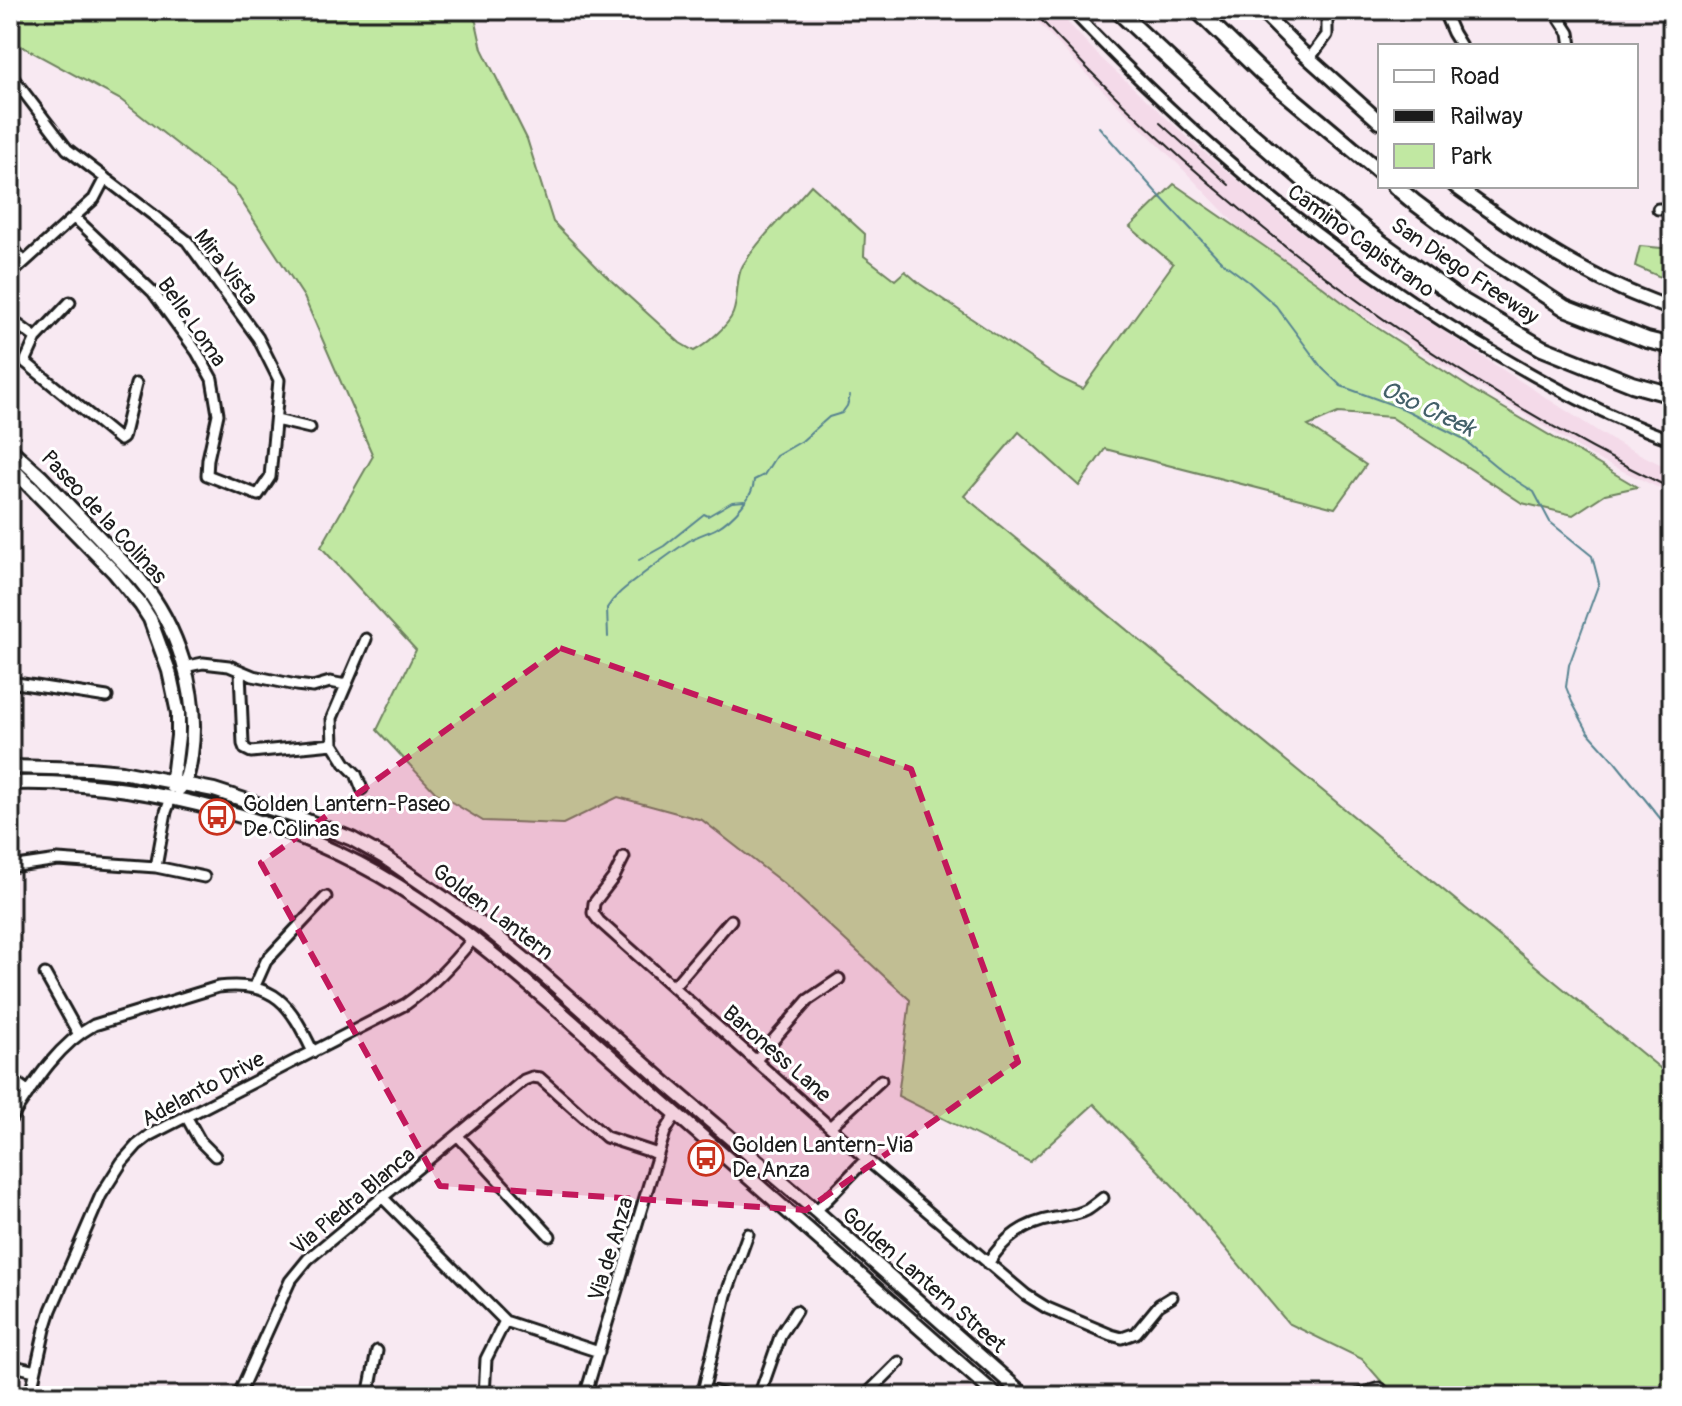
<svg xmlns="http://www.w3.org/2000/svg" width="1682" height="1406" font-family="Pangolin,sans-serif">
  <style>
    .built { fill: #f4dae9 }
    .green { fill: #c1e8a2; stroke: #6e825f; stroke-width: 2 }
    .lines { fill: none; stroke-linecap: round; stroke-linejoin: round }
    .stream { stroke: #568390; stroke-width: 2 }
    .minor-casing { stroke: #1c1c1c; stroke-width: 15 }
    .major-casing { stroke: #1c1c1c; stroke-width: 18 }
    .highway-casing { stroke: #1c1c1c; stroke-width: 20 }
    .minor { stroke: #fff; stroke-width: 9 }
    .major { stroke: #fff; stroke-width: 12 }
    .highway { stroke: #fff; stroke-width: 14 }
    .rail { stroke: #1c1c1c; stroke-width: 2 }
    .marked { fill: #c2185b; fill-opacity: 0.2; stroke: #c2185b; stroke-width: 6; stroke-dasharray: 16 10; stroke-linejoin: round }
    .labels { text-anchor: middle; dominant-baseline: central; stroke-width: 6; stroke-linejoin: round; paint-order: stroke }
    .street-label { font-size: 22px; fill: #1c1c1c; stroke: #fff }
    .poi-label { font-size: 22px; fill: #1c1c1c; stroke: #fff; text-anchor: start }
    .water-label { font-size: 24px; font-style: italic; fill: #436069; stroke: #fff }
  </style>
  <rect width="100%" height="100%" fill="#f8e9f2"/>
  <filter id="ink" filterUnits="userSpaceOnUse"><feTurbulence type="fractalNoise" baseFrequency=".0125" numOctaves="2"/><feDisplacementMap in="SourceGraphic" scale="16" xChannelSelector="R" yChannelSelector="G"/><feConvolveMatrix kernelMatrix="1 2 1 2 8 2 1 2 1" color-interpolation-filters="sRGB"/></filter>
  <g filter="url(#ink)">
    <path class="built" d="M1027,10H1056L1101,58L1199,148L1292,225L1395,300L1610,439L1672,470V494L1599,460L1266,256L1178,164L1086,74Z"/>
    <path class="green" d="M10,10H467L476,22L482,49L527,139L553,222L604,274L680,343L694,351C706,345 729,325 733,313C739,298 735,278 743,265C762,235 788,212 811,185L865,234L864,256L895,280L905,271L920,284L1060,378L1083,389L1173,264L1130,227L1174,184L1316,282L1367,321L1473,390L1637,487L1605,494L1573,515L1522,503L1391,417L1338,413L1308,426L1366,465L1335,508L1105,449L1079,486L1019,432L964,496L1672,1078V1396H1394L1362,1359L1288,1323L1176,1189L1094,1104L1030,1162L898,1096L910,1000L783,883L702,820L618,797L563,824L483,821L435,792L377,730L416,650L321,547L373,456L304,297L233,188L121,100L10,40Z
      M1640,246L1672,249V282L1635,266Z"/>
    <g class="lines">
      <path class="stream" d="M1099,127L1155,191L1222,262L1249,282L1276,306L1322,368L1341,386L1404,409L1462,438L1503,472L1534,492L1550,522L1592,556L1599,583L1569,665L1566,687L1572,702L1588,732L1615,762L1672,833
        M639,560L664,546L704,514L708,516L732,502L744,501
        M608,637L607,608C616,593 630,585 643,574C658,563 673,551 689,541C698,535 708,533 717,528C732,519 754,497 754,480L764,475L776,456L802,441L829,417L842,413L847,406L850,396"/>
      <defs>
        <path id="minor" d="M1071,10C1197,142 1330,256 1488,349C1547,384 1607,417 1672,440
          M1443,10L1453,33L1461,46
          M1554,10L1569,33L1571,46
          M1309,59L1327,35V10
          M10,74L67,149L187,241L258,338L279,380L270,477L258,495L207,475L208,459L218,414L212,379L197,352L153,292L74,217
          M1658,209H1672
          M10,244L23,261
          M10,275L94,199L105,178
          M70,302L36,338L25,362L120,440L123,438L136,384
          M10,319L36,338
          M276,420L310,428
          M184,667L203,663L229,666L253,676L296,685L313,687L330,682L346,685
          M240,671L243,744L245,749L251,752L333,744
          M10,682L107,697
          M362,789L356,774L345,763L333,744L332,718L366,639
          M624,857L614,877L594,903L593,913L599,921L866,1159L1026,1295L1047,1308L1111,1335L1122,1338L1136,1333L1159,1305L1172,1297
          M10,867L58,860L156,867L204,877
          M156,867L166,812L171,798
          M45,974L78,1033
          M673,987L731,920
          M254,988L266,961L326,897
          M756,1060L808,1000L839,979
          M10,1078L29,1092
          M186,1116L200,1141L215,1156
          M10,1120C33,1085 57,1045 94,1025L218,987C276,981 290,1004 313,1052
          M831,1126L881,1080
          M458,1136L550,1236
          M382,1197L505,1321L599,1352
          M816,1211L866,1159
          M988,1264C1004,1237 1025,1223 1055,1218C1066,1216 1078,1215 1087,1210C1092,1207 1098,1202 1103,1198
          M10,1365L35,1371
          M703,1388L728,1396
          M30,1396L45,1329L51,1310L101,1195L122,1162L137,1145L150,1135L406,1004C433,985 451,965 472,940
          M238,1396L290,1281L308,1259L524,1080L532,1077L540,1078L606,1137L658,1154
          M368,1396L377,1351
          M484,1396L486,1359L505,1321
          M585,1396L658,1154L665,1132L676,1114
          M702,1396L726,1295L748,1234
          M759,1396L781,1334L796,1311
          M865,1396L899,1362
          M1354,1396L1380,1388L1387,1396"/>
        <path id="major" d="M1260,10L1302,52L1380,122
          M1455,186C1507,224 1561,261 1620,288C1637,296 1655,302 1672,309
          M10,449L41,477L139,579C178,626 200,694 191,755C189,767 188,780 179,789
          M10,466L114,572L141,605L150,619L169,671L178,713V736L172,786
          M10,767L89,769L122,772L214,790L300,818L352,839L384,857L484,926L539,971L669,1086L816,1211L1025,1396
          M10,783C146,779 305,822 418,899C510,961 590,1040 674,1112C782,1206 890,1301 997,1396"/>
        <path id="highway" d="M1117,10L1229,115L1304,180L1380,242L1459,299L1542,348L1632,384L1672,395
          M1197,10L1262,73L1380,172
          M1395,186L1414,202L1490,259L1565,308L1647,340L1672,346"/>
      </defs>
      <use href="#minor" class="minor-casing"/>
      <use href="#major" class="major-casing"/>
      <use href="#highway" class="highway-casing"/>
      <use href="#minor" class="minor"/>
      <use href="#major" class="major"/>
      <use href="#highway" class="highway"/>
      <path class="rail" d="M1032,10C1213,208 1431,372 1672,489
        M1160,123L1229,185"/>
    </g>
  </g>
  <path class="marked" d="M560,648L911,769L1018,1062L806,1210L440,1186L261,863Z"/>
  <defs>
    <symbol id="bus-ring" viewBox="-11 -11 22 22"><circle r="9.5" fill="#fff" stroke="#c8321e" stroke-width="1.5"/><path d="M-5-6H5V4H4V6H2V4H-2V6H-4V4H-5ZM-3.5-4V0h7V-4ZM-3.5 1.2v1.5H-2V1.2ZM2 1.2v1.5H3.5V1.2Z" fill="#c8321e"/></symbol>
  </defs>
  <g fill-rule="evenodd">
    <use href="#bus-ring" x="197" y="797" width="40" height="40"/>
    <use href="#bus-ring" x="686" y="1138" width="40" height="40"/>
  </g>
  <g class="labels">
    <g class="street-label">
      <text transform="translate(1361 241) rotate(36)">Camino Capistrano</text>
      <text transform="translate(226 267) rotate(52)">Mira Vista</text>
      <text transform="translate(1465 271) rotate(34)">San Diego Freeway</text>
      <text transform="translate(192 322) rotate(55)">Belle Loma</text>
      <text transform="translate(104 517) rotate(47)">Paseo de la Colinas</text>
      <text transform="translate(493 912) rotate(37)">Golden Lantern</text>
      <text transform="translate(777 1054) rotate(41)">Baroness Lane</text>
      <text transform="translate(203 1089) rotate(-28)">Adelanto Drive</text>
      <text transform="translate(353 1201) rotate(-40)">Via Piedra Blanca</text>
      <text transform="translate(611 1249) rotate(-73)">Via de Anza</text>
      <text transform="translate(924 1280) rotate(41)">Golden Lantern Street</text>
    </g>
    <g class="poi-label">
      <text x="243" y="804">Golden Lantern-Paseo<tspan x="243" dy="25">De Colinas</tspan></text>
      <text x="732" y="1145">Golden Lantern-Via<tspan x="732" dy="25">De Anza</tspan></text>
    </g>
    <g class="water-label">
      <text transform="translate(1428 409) rotate(25)">Oso Creek</text>
    </g>
  </g>
  <rect width="1682" height="1406" fill="none" stroke="#fff" stroke-width="40"/>
  <rect x="20" y="20" width="1642" height="1366" fill="none" stroke="#1c1c1c" stroke-width="3" filter="url(#ink)"/>
  <rect x="1378" y="44" width="260" height="144" fill="#ffffff" stroke="#a4a4a4" stroke-width="2"/>
  <rect x="1394" y="70" width="40" height="12" fill="#ffffff" stroke="#a4a4a4" stroke-width="2"/>
  <text x="1450" y="84" font-size="24" fill="#1c1c1c">Road</text>
  <rect x="1394" y="110" width="40" height="12" fill="#1c1c1c" stroke="#a4a4a4" stroke-width="2"/>
  <text x="1450" y="124" font-size="24" fill="#1c1c1c">Railway</text>
  <rect x="1394" y="144" width="40" height="24" fill="#c1e8a2" stroke="#a4a4a4" stroke-width="2"/>
  <text x="1450" y="164" font-size="24" fill="#1c1c1c">Park</text>
</svg>
